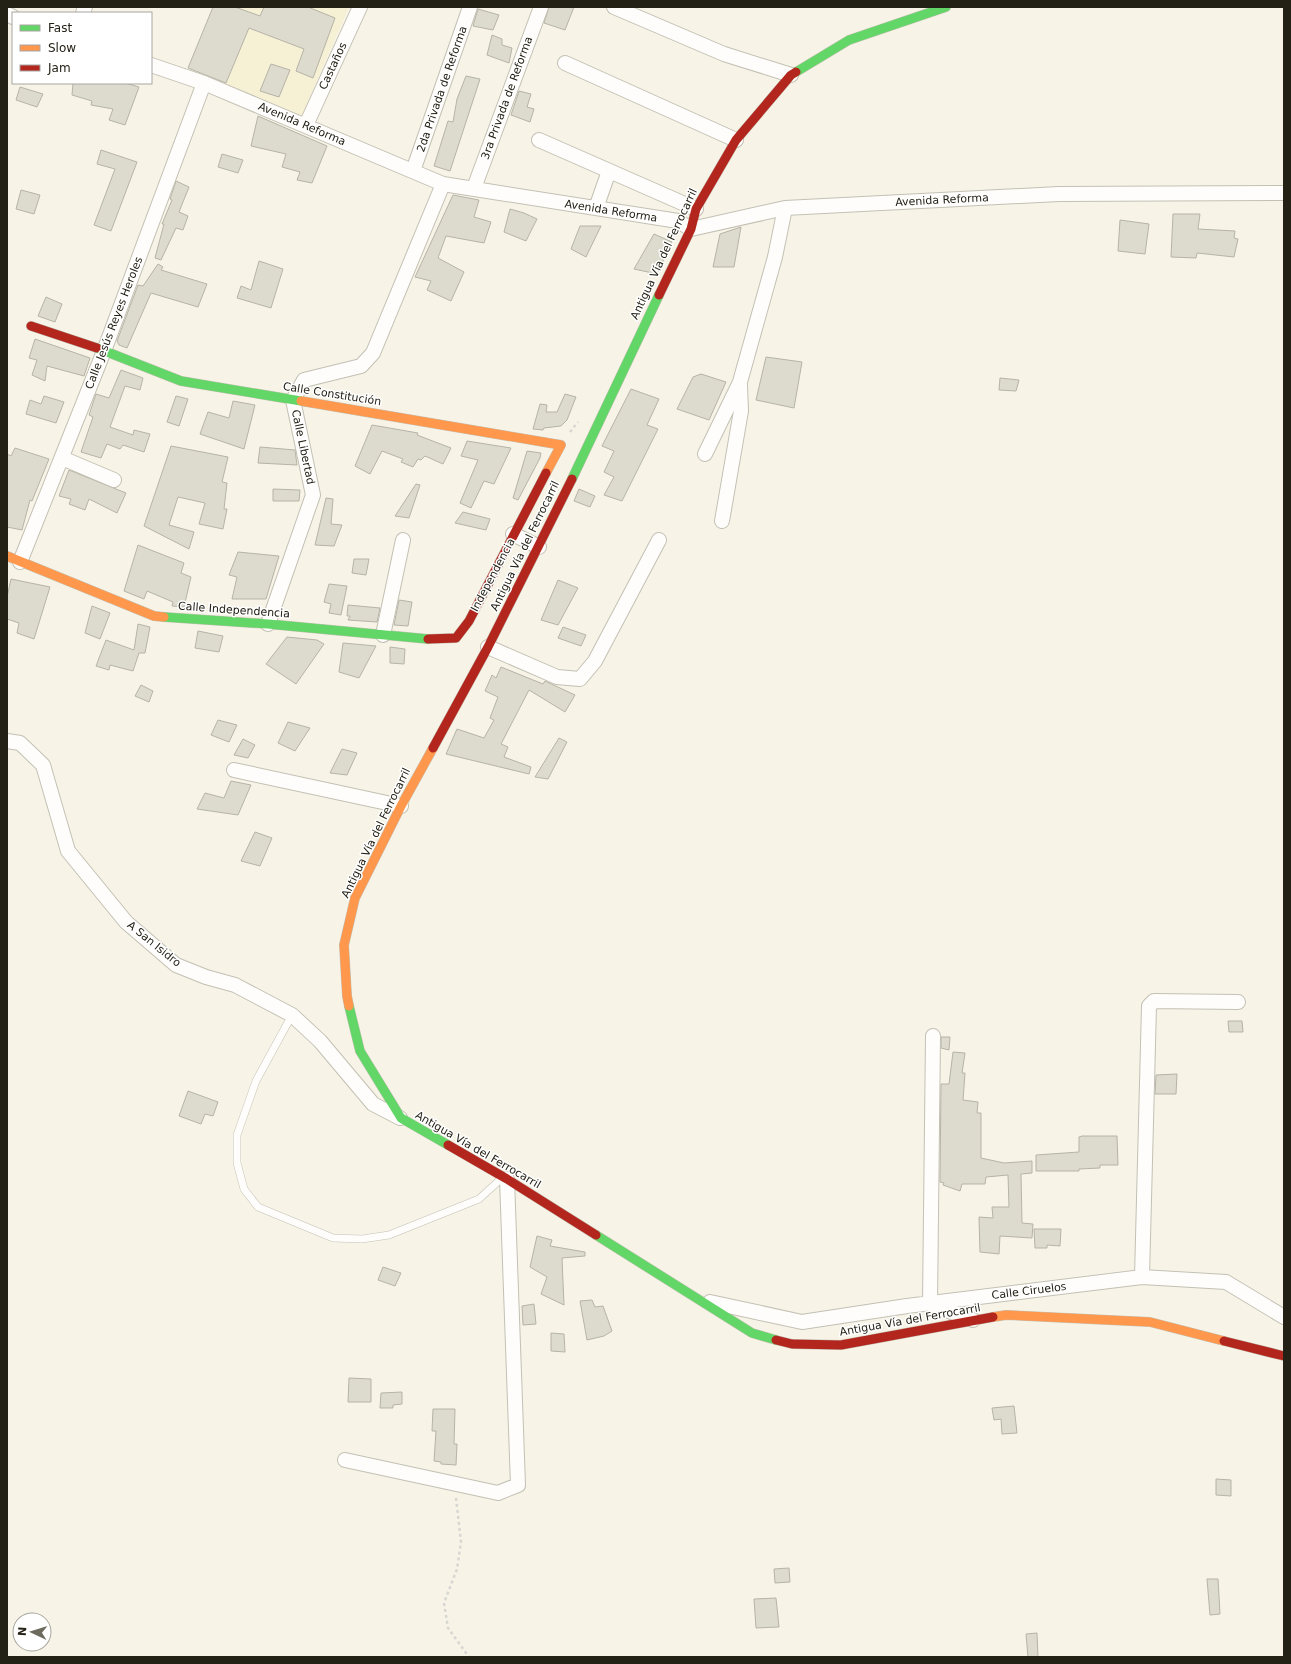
<svg xmlns="http://www.w3.org/2000/svg" width="1291" height="1664" font-family="'DejaVu Sans',sans-serif">
  <style>
    .built { fill: #f6f0d5 }
    .building { fill: #dddace; stroke: #b6b3a7 }
    .lines { fill: none; stroke-linecap: round; stroke-linejoin: round }
    .lane-casing { stroke: #c3c0b4; stroke-width: 8 }
    .street-casing { stroke: #c3c0b4; stroke-width: 16 }
    .fast-casing { stroke: #c3c0b4; stroke-width: 10 }
    .slow-casing { stroke: #c3c0b4; stroke-width: 10 }
    .jam-casing { stroke: #c3c0b4; stroke-width: 10 }
    .path { stroke: #d8d6d3; stroke-width: 2.5; stroke-dasharray: 3 3; stroke-linecap: butt }
    .lane { stroke: #fefdfb; stroke-width: 7 }
    .street { stroke: #fefdfb; stroke-width: 14 }
    .fast { stroke: #63d668; stroke-width: 9 }
    .slow { stroke: #ff974d; stroke-width: 9 }
    .jam { stroke: #b3261e; stroke-width: 9 }
    .labels { text-anchor: middle; dominant-baseline: central; stroke-width: 3; stroke-linejoin: round; paint-order: stroke }
    .street-label { font-size: 11px; fill: #232015; stroke: #fff }
  </style>
  <rect width="100%" height="100%" fill="#f7f4e7"/>
  <path class="built" d="M241,7H349L299,122L207,86Z"/>
  <path class="building" d="M213,7H235L260,16L264,7H308L335,18L313,78L296,71L304,49L249,28L226,83L188,68Z
    M549,7H574L565,30L544,23Z
    M478,9L499,15L493,30L473,26Z
    M492,35L502,39V45L512,48L509,63L487,55Z
    M271,64L290,70L279,97L260,91Z
    M466,76L480,79L450,171L434,166L448,121L453,122L457,99Z
    M73,83H125L139,87L125,125L109,120L113,109L91,105L92,101L72,95Z
    M20,87L43,94L37,107L16,100Z
    M519,91L531,94L527,107L534,109L530,122L511,115Z
    M258,116L327,146L312,183L297,180L300,172L282,167L286,154L251,146Z
    M101,150L137,162L111,231L94,225L115,169L97,164Z
    M222,154L243,160L238,173L218,167Z
    M176,181L189,187L179,212L188,216L183,230L176,228L161,260L155,258L164,224H162L172,200L170,199Z
    M21,190L40,195L34,214L16,209Z
    M453,195L479,200L474,217L491,222L484,243L446,236L438,258L464,272L451,301L427,290L431,281L415,277Z
    M510,209L524,213L537,219L526,241L504,232Z
    M1173,214H1200L1198,229L1235,231L1234,238L1238,239L1234,257L1197,253L1196,258L1171,257Z
    M1120,220L1149,224L1145,254L1118,251Z
    M580,226H601L586,257L571,249Z
    M741,227L734,267H713L720,234Z
    M654,234L672,242L657,274L634,269Z
    M259,261L283,269L271,308L237,298L241,286L251,290Z
    M158,264L163,267L161,270L207,284L198,307L151,293L127,348L119,345L117,341L138,285L143,286Z
    M46,297L62,304L55,322L38,316Z
    M35,339L90,358L84,376L47,366L45,381L32,375L37,360L29,358Z
    M766,357L802,362L794,408L756,400Z
    M121,370L143,378L140,390L125,386L110,427L133,435L134,430L150,434L144,452L123,445L120,449L107,444L101,458L81,452L93,417L89,415L96,394L109,398Z
    M701,374L726,382L709,420L677,409L693,377Z
    M1000,378L1019,380L1016,391L999,390Z
    M631,389L659,399L647,425L658,429L622,501L604,495L614,477L604,472L614,451L602,446Z
    M565,394L576,397L567,420L561,426L544,428L543,430L533,429L540,404L547,405L546,412H557Z
    M44,396L64,402L56,423L26,414L30,400L41,404Z
    M176,396L188,399L179,426L167,422Z
    M233,401L255,405L244,449L200,434L208,412L229,418Z
    M372,425L418,433L417,435L451,448L443,464L425,456L421,460L418,459L413,467L401,462L403,459L382,451L370,474L355,466Z
    M467,441L511,448L494,484L484,481L471,508L460,503L478,460L461,456Z
    M171,446L228,457L222,482L227,483L224,509H227L223,529L199,524L205,503L178,497L169,525L194,532L189,549L144,526Z
    M260,447L295,450L297,465L258,463Z
    M15,448L49,459L32,501L30,500L22,530L7,527V454L11,456Z
    M527,451L541,453L540,458L518,500L513,498Z
    M69,470L126,493L117,513L89,499L85,510L69,504L71,499L59,496Z
    M416,484L420,485L409,518L395,516Z
    M273,489L300,490L299,501H273Z
    M579,489L595,496L590,507L574,501Z
    M326,498L333,499L331,524L342,525L334,546L315,545Z
    M463,512L490,519L486,530L455,523Z
    M138,545L184,563L181,573L191,577L184,607L172,606L173,602L147,591L144,599L124,591Z
    M238,552L279,556L266,599H232L237,577L229,575Z
    M354,559H369L366,575L352,573Z
    M11,579L50,587L34,639L17,633L19,623L7,619V597Z
    M558,580L578,588L558,625L541,620Z
    M329,584L347,586L341,615L329,613L331,604L324,602Z
    M399,600L412,602L408,626L394,625Z
    M348,605L380,608L377,622L348,620L350,616H347Z
    M92,606L110,613L100,639L85,633Z
    M138,624L150,627L145,653H139L133,671L110,665L109,670L96,666L106,640L134,650Z
    M563,627L586,635L581,646L558,638Z
    M198,631L223,636L219,652L195,648Z
    M287,637L317,640L324,644L296,684L266,664Z
    M343,643L376,646L359,678L339,672Z
    M390,647L405,649L404,664L390,663Z
    M501,667L543,684L545,681L575,695L565,712L529,690L501,744L508,747L504,757L531,767L529,774L446,754L457,729L484,738L494,720L490,718L498,697L485,691L492,675L496,678Z
    M141,685L153,691L149,702L135,696Z
    M218,720L237,725L229,742L211,735Z
    M288,722L310,728L295,751L278,743Z
    M559,738L567,742L548,779L535,777Z
    M243,739L255,745L248,758L234,755Z
    M342,749L357,753L347,775L330,773Z
    M231,781L251,785L238,815L197,809L205,793L224,798Z
    M255,832L272,838L260,866L241,861Z
    M1228,1021H1242L1243,1032H1229Z
    M941,1037H950L949,1050L941,1048Z
    M953,1052L965,1053L962,1073H965L963,1100L978,1102L977,1113H981V1158L1004,1163L1032,1161V1173L1021,1174L1022,1223L1033,1224L1032,1238L1000,1236L999,1254L980,1252L979,1217L993,1218L992,1207H1009L1008,1175L986,1177L985,1184H962L960,1191L943,1185L944,1183L940,1182L941,1084H949Z
    M1177,1074L1176,1094H1155L1156,1075Z
    M188,1091L218,1102L213,1116L205,1114L201,1124L179,1116Z
    M1082,1136H1117L1118,1165H1100V1168L1079,1169V1171H1036V1155L1079,1152V1137Z
    M1034,1229H1061L1060,1246L1047,1245V1248H1035Z
    M537,1236L552,1240L550,1246L585,1252V1256L562,1258L564,1305L541,1294L547,1277L530,1267Z
    M383,1267L401,1273L395,1286L378,1280Z
    M592,1300L595,1307L603,1306L612,1331L604,1336L587,1340L580,1301Z
    M534,1304L536,1324L523,1325L522,1306Z
    M551,1333L564,1334L565,1352L551,1351Z
    M349,1378L371,1379V1402H348Z
    M402,1392V1404L393,1405V1408H380L381,1393Z
    M1014,1406L1017,1433L1002,1434L1001,1419L994,1420L992,1408Z
    M433,1409H455L454,1444H457L456,1465L441,1464V1462L434,1461L436,1431H432Z
    M1216,1479L1231,1480V1496L1216,1495Z
    M789,1568L790,1582L775,1583L774,1569Z
    M1207,1579H1218L1220,1614L1210,1615Z
    M776,1598L779,1627L756,1628L754,1599Z
    M1037,1633L1038,1657H1028L1026,1634Z"/>
  <g class="lines">
    <defs>
      <path id="lane" d="M292,1015L256,1081L237,1135V1163L244,1189L258,1207L333,1238L362,1239L389,1235L479,1199L502,1178"/>
      <path id="street" d="M614,7L724,54L791,75
        M83,13L85,7
        M7,14L13,17
        M565,63L736,140
        M151,65L204,83L443,184L678,221L691,229L785,208L1059,194L1284,193
        M306,125L360,7
        M539,140L696,209
        M413,171L470,7
        M474,188L541,7
        M596,208L609,171
        M705,454L740,382L775,257L785,208
        M62,458L114,480
        M722,521L741,411L740,385
        M513,534L539,547
        M20,562L104,351L204,83
        M268,624L313,495L293,400L304,380L361,366L373,353L443,184
        M383,635L403,540
        M488,647L557,677L580,679L595,661L659,540
        M7,741L20,743L43,765L68,851L126,922L176,965L206,977L235,985L292,1015L320,1041L373,1104L400,1118
        M234,770L401,806
        M933,1036L930,1304L973,1320
        M1142,1277L1149,1006L1154,1001L1238,1002
        M710,1302L802,1322L907,1306L1142,1277L1226,1282L1284,1317
        M345,1460L498,1493L518,1485L507,1179"/>
      <path id="fast" d="M796,72L849,40L946,7
        M97,348L181,381L301,401
        M572,479L659,295
        M164,617L268,624L428,639
        M349,1006L360,1051L401,1118L448,1145
        M596,1235L752,1333L776,1340"/>
      <path id="slow" d="M301,401L561,445L546,473
        M7,556L154,616L164,617
        M349,1006L347,996L344,945L355,898L401,806L433,748
        M993,1317L1006,1315L1150,1322L1224,1341"/>
      <path id="jam" d="M659,295L691,229L696,209L736,140L791,75L796,72
        M31,326L97,348
        M428,639L456,638L469,621L546,473
        M433,748L488,647L572,479
        M448,1145L507,1179L596,1235
        M776,1340L792,1344L841,1345L993,1317
        M1224,1341L1284,1356"/>
    </defs>
    <use href="#lane" class="lane-casing"/>
    <use href="#street" class="street-casing"/>
    <use href="#fast" class="fast-casing"/>
    <use href="#slow" class="slow-casing"/>
    <use href="#jam" class="jam-casing"/>
    <path class="path" d="M570,432L578,422
      M456,1498L461,1542L457,1569L444,1603L448,1628L469,1657"/>
    <use href="#lane" class="lane"/>
    <use href="#street" class="street"/>
    <use href="#fast" class="fast"/>
    <use href="#slow" class="slow"/>
    <use href="#jam" class="jam"/>
  </g>
  <g class="labels">
    <g class="street-label">
      <text transform="translate(333 66) rotate(-65)">Castaños</text>
      <text transform="translate(442 89) rotate(-71)">2da Privada de Reforma</text>
      <text transform="translate(507 98) rotate(-70)">3ra Privada de Reforma</text>
      <text transform="translate(302 124) rotate(23)">Avenida Reforma</text>
      <text transform="translate(942 200) rotate(-3)">Avenida Reforma</text>
      <text transform="translate(611 211) rotate(9)">Avenida Reforma</text>
      <text transform="translate(664 254) rotate(-65)">Antigua Vía del Ferrocarril</text>
      <text transform="translate(114 323) rotate(-69)">Calle Jesús Reyes Heroles</text>
      <text transform="translate(332 394) rotate(9)">Calle Constitución</text>
      <text transform="translate(303 447) rotate(78)">Calle Libertad</text>
      <text transform="translate(525 546) rotate(-64)">Antigua Vía del Ferrocarril</text>
      <text transform="translate(493 575) rotate(-62)">Independencia</text>
      <text transform="translate(234 610) rotate(4)">Calle Independencia</text>
      <text transform="translate(376 833) rotate(-64)">Antigua Vía del Ferrocarril</text>
      <text transform="translate(154 944) rotate(39)">A San Isidro</text>
      <text transform="translate(478 1150) rotate(30)">Antigua Vía del Ferrocarril</text>
      <text transform="translate(1029 1291) rotate(-7)">Calle Ciruelos</text>
      <text transform="translate(910 1320) rotate(-10)">Antigua Vía del Ferrocarril</text>
    </g>
  </g>
  <rect width="1291" height="1664" fill="none" stroke="#232015" stroke-width="16"/>
  <rect x="12" y="12" width="140" height="72" fill="#ffffff" stroke="#a7a6a1"/>
  <rect x="20" y="25" width="20" height="6" fill="#63d668" stroke="#a7a6a1"/>
  <text x="48" y="32" font-size="12" fill="#232015">Fast</text>
  <rect x="20" y="45" width="20" height="6" fill="#ff974d" stroke="#a7a6a1"/>
  <text x="48" y="52" font-size="12" fill="#232015">Slow</text>
  <rect x="20" y="65" width="20" height="6" fill="#b3261e" stroke="#a7a6a1"/>
  <text x="48" y="72" font-size="12" fill="#232015">Jam</text>
  <g transform="translate(32 1632) rotate(274)"><circle r="19" fill="#ffffff" stroke="#a7a6a1"/>
  <path d="M0-3L7 15L0 10L-7 15Z" fill="#6d6a5e"/>
  <text y="-6" font-size="11" font-weight="bold" text-anchor="middle" fill="#232015">N</text>
  </g>
</svg>
